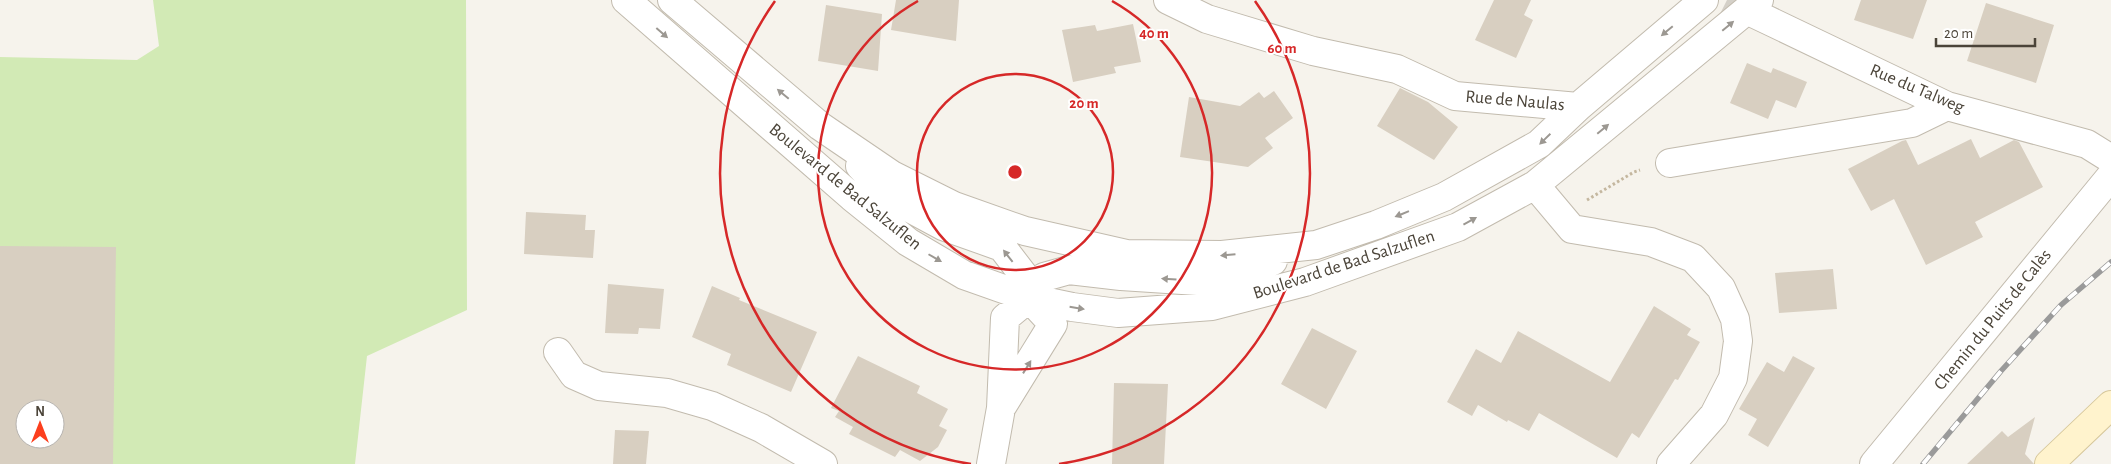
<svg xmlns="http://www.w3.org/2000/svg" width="2111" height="464" font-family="'Alegreya Sans',sans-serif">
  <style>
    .green { fill: #d2eab5; fill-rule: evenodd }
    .building { fill: #d8cfc1; fill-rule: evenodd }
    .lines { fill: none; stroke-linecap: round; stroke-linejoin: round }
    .street-tunnel { stroke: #d4d0c8; stroke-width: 28; stroke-dasharray: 28 14; stroke-linecap: butt }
    .street-casing { stroke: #c2bbae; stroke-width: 30 }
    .secondary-casing { stroke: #d6c79b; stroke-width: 30 }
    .path { stroke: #c4b79f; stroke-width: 3; stroke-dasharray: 2.5 2.5; stroke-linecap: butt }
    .street { stroke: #fff; stroke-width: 28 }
    .secondary { stroke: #fff3cd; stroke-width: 28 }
    .rail-casing { stroke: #9a9a9a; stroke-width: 5.5 }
    .rail { stroke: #fff; stroke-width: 4; stroke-dasharray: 11; stroke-linecap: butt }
    .oneway { fill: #9c9892 }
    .ring { fill: none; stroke: #d62828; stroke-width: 2.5 }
    .labels { text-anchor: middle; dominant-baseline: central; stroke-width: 4; stroke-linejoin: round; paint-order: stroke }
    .street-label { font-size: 18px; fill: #4b4439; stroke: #fff }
    .centre { fill: #d62828; stroke: #fff; stroke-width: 2.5 }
    .ring-label { font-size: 15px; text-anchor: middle; font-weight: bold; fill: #d62828; stroke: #fff; stroke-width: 4; stroke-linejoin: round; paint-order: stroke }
  </style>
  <rect width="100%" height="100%" fill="#f6f3ec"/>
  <path class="green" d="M153,0H466L467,310L367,356L355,464H0V57L137,60L159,46ZM25,409H55V439H25Z"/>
  <path class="building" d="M896,0H959L956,41L891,30Z
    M1494,0H1531L1524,15L1533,20L1516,58L1475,40Z
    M1861,0H1927L1913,39L1854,20Z
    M1986,3L2054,25L2036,83L1967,61Z
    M826,5L882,14L878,71L818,61Z
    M1133,24L1141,62L1114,67L1116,73L1073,82L1062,30L1095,25L1097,31Z
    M1747,63L1771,73L1773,68L1807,82L1796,108L1776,100L1768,119L1730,103Z
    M1400,88L1428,102L1458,127L1434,160L1377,126Z
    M1274,91L1293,118L1265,138L1273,148L1248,167L1180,157L1189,97L1240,106L1259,92L1264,98Z
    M1971,139L1980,158L2014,140L2019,142L2043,187L1975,222L1983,237L1926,265L1894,199L1871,211L1848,169L1902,141L1906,140L1918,165Z
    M526,212L586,215L585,230H595L593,258L524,254Z
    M0,246L116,247L113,464H0ZM25,409H55V439H25Z
    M1833,269L1837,309L1779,313L1775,273Z
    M608,284L664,289L660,329L639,328L638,334L605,333Z
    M712,286L740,298L739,300L817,332L791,392L727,365L731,354L692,337Z
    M1654,306L1691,329L1687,335L1700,342L1678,380L1675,379L1639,438L1632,433L1617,458L1539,413L1529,431L1508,420L1507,422L1478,405L1472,416L1447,402L1476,349L1501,363L1518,331L1610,382Z
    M1312,328L1357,351L1326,409L1281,384Z
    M858,356L920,386L917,393L948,409L939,426L947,430L938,447L920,461L900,450L895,457L849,434L853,427L835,417L839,411L831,408Z
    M1793,356L1815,368L1768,447L1748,435L1757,419L1739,409L1767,362L1784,372Z
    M1114,383L1168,384L1164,464H1112Z
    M2035,417L2025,454L2034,464H1967L2002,431L2008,437Z
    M615,430L649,431L646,464H613Z"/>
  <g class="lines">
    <path class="street-tunnel" d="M1727,0L1755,14"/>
    <defs>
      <path id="street" d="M626,0L852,197L908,242L964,275L1029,298L1072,307L1118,313L1212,306L1305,282L1458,227L1535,185L1759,0
        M672,0L820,126L892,175L954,206L1025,231L1126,254L1222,255L1316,245L1376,225L1444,197L1539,144L1578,107L1704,0
        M1168,0L1207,19L1313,51L1397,69L1455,96L1578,107
        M1755,14L1947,106L2087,144L2111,159
        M1670,163L1912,123L1947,106
        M860,166L889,197L943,226L1002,247L1025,277L1029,298L1053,324L1003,405
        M1535,185L1572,229L1651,242L1693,258L1721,288L1735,319L1738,341L1733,378L1714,415L1671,464
        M558,352L574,375L599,386L667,393L712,406L761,428L823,464
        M991,464L1001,408L1005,318L1029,298L1044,277L1069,270L1121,276L1213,282L1273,261
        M1874,464L2111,176"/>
      <path id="secondary" d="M2049,464L2111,405"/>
    </defs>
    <use href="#street" class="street-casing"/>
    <use href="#secondary" class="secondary-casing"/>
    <path class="path" d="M1587,200L1634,172L1640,170"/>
    <use href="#street" class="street"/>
    <use href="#secondary" class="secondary"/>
    <defs>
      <path id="rail" d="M1923,464L2001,371L2061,305L2111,262"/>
    </defs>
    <use href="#rail" class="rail-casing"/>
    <use href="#rail" class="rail"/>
  </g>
  <defs><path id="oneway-solid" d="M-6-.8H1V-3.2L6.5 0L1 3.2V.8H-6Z" transform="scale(1.25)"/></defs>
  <g class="oneway">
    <use href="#oneway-solid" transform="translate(1728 26) rotate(-40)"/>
    <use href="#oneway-solid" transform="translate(1667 31) rotate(140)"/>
    <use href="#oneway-solid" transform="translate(662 33) rotate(41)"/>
    <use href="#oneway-solid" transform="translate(783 94) rotate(-140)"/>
    <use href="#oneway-solid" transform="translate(1603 129) rotate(-40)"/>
    <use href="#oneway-solid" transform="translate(1545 139) rotate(136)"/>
    <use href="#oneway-solid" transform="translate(1402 214) rotate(158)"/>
    <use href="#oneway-solid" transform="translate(1470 221) rotate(-29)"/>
    <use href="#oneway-solid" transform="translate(1228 255) rotate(175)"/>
    <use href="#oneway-solid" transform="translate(1008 256) rotate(-128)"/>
    <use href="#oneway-solid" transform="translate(935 258) rotate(30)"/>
    <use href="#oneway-solid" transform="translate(1169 279) rotate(-176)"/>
    <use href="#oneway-solid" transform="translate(1077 308) rotate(9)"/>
    <use href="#oneway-solid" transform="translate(1027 367) rotate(-58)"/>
  </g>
  <g class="ring">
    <circle cx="1015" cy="172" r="98"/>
    <path d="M1112 1A197 197 0 1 1 918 1"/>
    <path d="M971 464A295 295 0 0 1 775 1M1255 1A295 295 0 0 1 1059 464"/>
  </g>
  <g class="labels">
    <g class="street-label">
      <text transform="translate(1917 89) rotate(23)">Rue du Talweg</text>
      <text transform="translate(1515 101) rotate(5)">Rue de Naulas</text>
      <text transform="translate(845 187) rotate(39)">Boulevard de Bad Salzuflen</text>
      <text transform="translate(1344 265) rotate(-18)">Boulevard de Bad Salzuflen</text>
      <text transform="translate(1993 320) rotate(-51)">Chemin du Puits de Calès</text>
    </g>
  </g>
  <circle cx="1015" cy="172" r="8" class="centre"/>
  <g class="ring-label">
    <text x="1154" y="38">40 m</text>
    <text x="1282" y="53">60 m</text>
    <text x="1084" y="108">20 m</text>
  </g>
  <g transform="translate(40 424)"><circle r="24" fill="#ffffff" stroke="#b7b4b0"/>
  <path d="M0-4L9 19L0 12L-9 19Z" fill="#fc3f1d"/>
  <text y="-8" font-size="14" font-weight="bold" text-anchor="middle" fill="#4b4439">N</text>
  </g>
  <path d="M1936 38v8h99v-8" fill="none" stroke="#4b4439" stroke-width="2.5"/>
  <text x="1944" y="38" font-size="15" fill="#4b4439" stroke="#ffffff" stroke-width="4" paint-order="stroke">20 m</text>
</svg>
